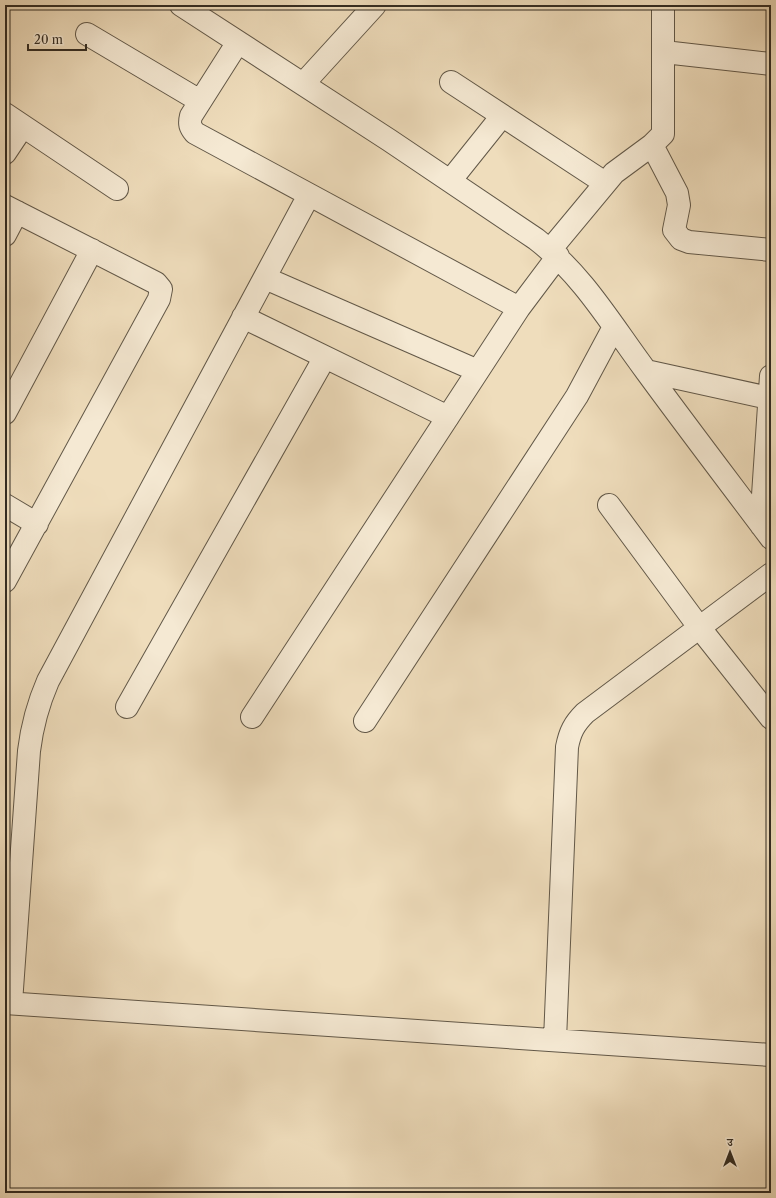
<svg xmlns="http://www.w3.org/2000/svg" width="776" height="1198" font-family="'Libre Caslon Text','Noto Serif Devanagari',serif">
  <style>
    .lines { fill: none; stroke-linecap: round; stroke-linejoin: round }
    .minor-casing { stroke: #625848; stroke-width: 24 }
    .minor { stroke: #f5e9d3; stroke-width: 22 }
  </style>
  <rect width="100%" height="100%" fill="#efddbc"/>
  <filter id="stains"><feTurbulence type="fractalNoise" baseFrequency=".005" numOctaves="4"/><feColorMatrix values="0 0 0 0 .2 0 0 0 0 .09 0 0 0 0 .02 0 0 0 .5 -.17"/></filter>
  <radialGradient id="worn" r=".72"><stop offset=".6" stop-color="#630" stop-opacity="0"/><stop offset="1" stop-color="#630" stop-opacity=".3"/></radialGradient>
  <g class="lines">
    <defs>
      <path id="minor" d="M181,5L389,140L536,239C583,275 611,324 646,371C687,427 729,482 771,538
        M87,34L200,101
        M238,42L191,116C189,124 190,127 195,133L519,308
        M664,52L771,64
        M451,82L605,183
        M303,84L375,5
        M5,114L117,189
        M652,145L677,193L679,205L674,230L681,239L689,242L771,250
        M5,153L23,126
        M450,181L502,116
        M5,206L156,283L161,289L159,299L5,581
        M5,235L17,212
        M550,250L614,173L652,145L663,134V5
        M265,278L478,371
        M243,317L448,417
        M646,371L769,398
        M5,413L92,250
        M5,505L37,524
        M609,505L699,627L771,718
        M761,525L771,376
        M127,707L325,357
        M252,717L519,308L558,256
        M365,721L577,396L614,327
        M5,1003L771,1055
        M11,1003L29,751C32,726 38,704 48,681L309,195
        M555,1040L567,747C570,732 574,724 585,713L771,574"/>
    </defs>
    <use href="#minor" class="minor-casing"/>
    <use href="#minor" class="minor"/>
  </g>
  <rect width="776" height="1198" fill="none" stroke="#efddbc" stroke-width="20"/>
  <rect x="6" y="6" width="764" height="1186" fill="none" stroke="#332c22" stroke-width="2"/>
  <rect x="10" y="10" width="756" height="1178" fill="none" stroke="#332c22"/>
  <g transform="translate(730 1152)" stroke="#f5e9d3" stroke-width="3" paint-order="stroke">
  <path d="M0-3L7 15L0 10L-7 15Z" fill="#332c22"/>
  <text y="-6" font-size="11" font-weight="bold" text-anchor="middle" fill="#332c22">उ</text>
  </g>
  <path d="M28 44v6h58v-6" fill="none" stroke="#332c22" stroke-width="2"/>
  <text x="34" y="44" font-size="12" fill="#332c22" stroke="#f5e9d3" stroke-width="3" paint-order="stroke">20 m</text>
  <rect width="100%" height="100%" filter="url(#stains)"/>
  <rect width="100%" height="100%" fill="url(#worn)"/>
</svg>
